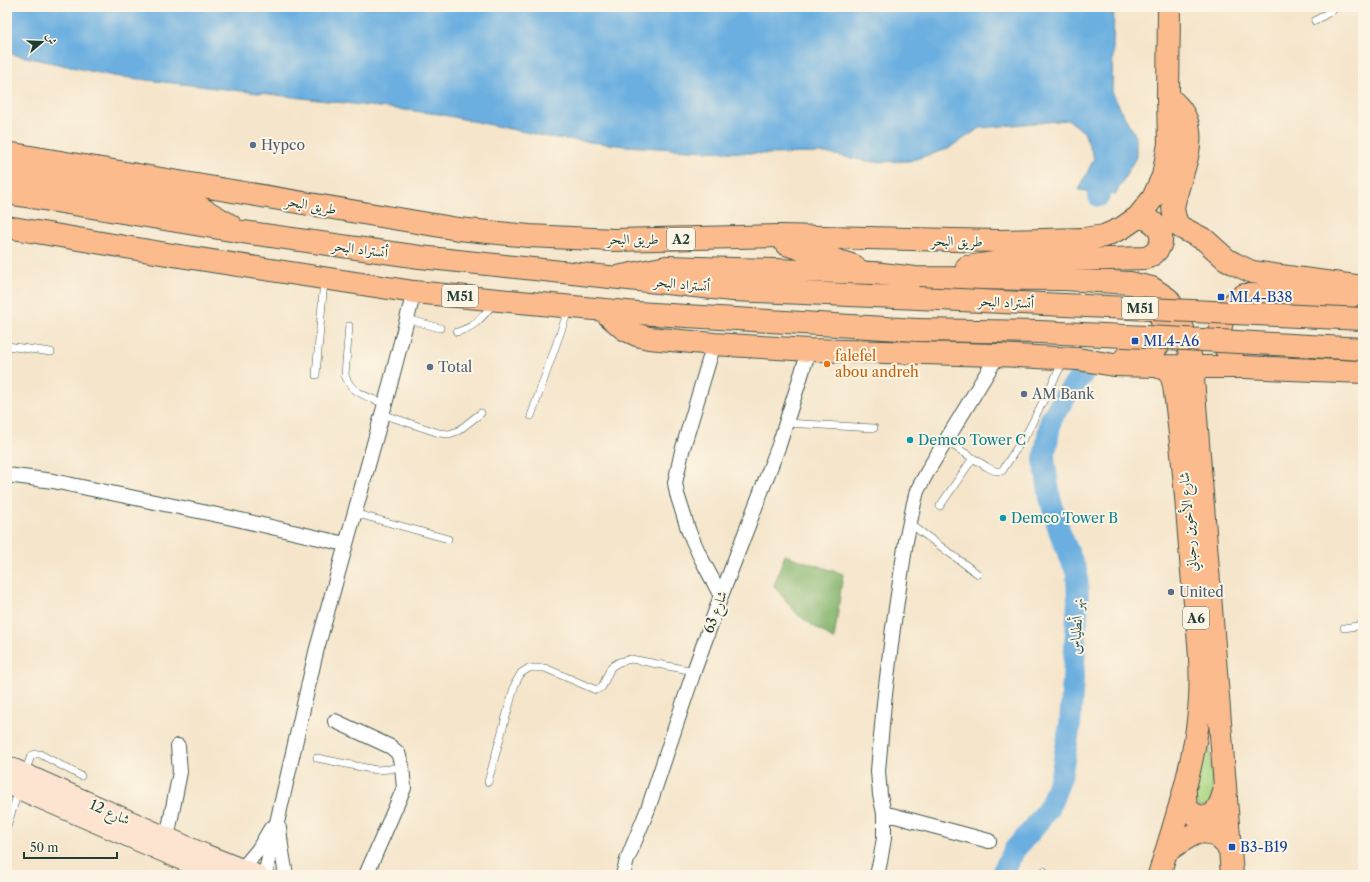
<svg xmlns="http://www.w3.org/2000/svg" width="1370" height="882" font-family="'Libre Caslon Text',Amiri,serif">
  <style>
    .green { fill: #a9d581; stroke: #64895a }
    .forest { fill: #86b66f; stroke: #527a52 }
    .water { fill: #6bafe0; stroke: #45768a }
    .lines { fill: none; stroke-linecap: round; stroke-linejoin: round }
    .river { stroke: #6bafe0; stroke-width: 22 }
    .lane-casing { stroke: #3f564b; stroke-width: 8 }
    .street-casing { stroke: #3f564b; stroke-width: 16 }
    .secondary-casing { stroke: #3f564b; stroke-width: 22 }
    .highway-casing { stroke: #3f564b; stroke-width: 24 }
    .lane { stroke: #fff; stroke-width: 7 }
    .street { stroke: #fff; stroke-width: 14 }
    .secondary { stroke: #fde4d1; stroke-width: 20 }
    .highway { stroke: #fbbb8d; stroke-width: 22 }
    .highway-bridge-casing { stroke: #3f564b; stroke-width: 24; stroke-linecap: butt }
    .highway-bridge { stroke: #fbbb8d; stroke-width: 22 }
    .service-dot { fill: #5c6f8a; stroke: #fcf5e5; stroke-width: 1.5 }
    .transit-dot { fill: #1a4fb4; stroke: #fcf5e5; stroke-width: 1.5 }
    .food-dot { fill: #e8710a; stroke: #fcf5e5; stroke-width: 1.5 }
    .culture-dot { fill: #0f9aa8; stroke: #fcf5e5; stroke-width: 1.5 }
    .labels { text-anchor: middle; dominant-baseline: central; stroke-width: 4; stroke-linejoin: round; paint-order: stroke }
    .shield { fill: #fcf5e5; stroke: #617469; stroke-width: 1 }
    .shield-label { font-size: 13px; font-weight: bold; fill: #1f3d34 }
    .service-label { font-size: 14px; fill: #4e5e75; stroke: #fcf5e5; text-anchor: start }
    .street-label { font-size: 14px; fill: #1f3d34; stroke: #fcf5e5 }
    .transit-label { font-size: 14px; fill: #164399; stroke: #fcf5e5; text-anchor: start }
    .food-label { font-size: 14px; fill: #c56008; stroke: #fcf5e5; text-anchor: start }
    .culture-label { font-size: 14px; fill: #0d838f; stroke: #fcf5e5; text-anchor: start }
    .water-label { font-size: 15px; font-style: italic; fill: #325a5f; stroke: #fcf5e5 }
  </style>
  <rect width="100%" height="100%" fill="#fcf5e5"/>
  <filter id="ink" filterUnits="userSpaceOnUse"><feTurbulence type="fractalNoise" baseFrequency=".025" numOctaves="2"/><feDisplacementMap in="SourceGraphic" scale="8" xChannelSelector="R" yChannelSelector="G"/><feConvolveMatrix kernelMatrix="1 2 1 2 8 2 1 2 1" color-interpolation-filters="sRGB"/></filter>
  <filter id="wash" filterUnits="userSpaceOnUse"><feTurbulence type="fractalNoise" baseFrequency=".012" numOctaves="4" result="noise"/><feDisplacementMap in="SourceGraphic" scale="16" xChannelSelector="R" yChannelSelector="G"/><feGaussianBlur stdDeviation="0.9" result="paint"/><feColorMatrix in="noise" values="0 0 0 0 0 0 0 0 0 0 0 0 0 0 0 0 0 1.4 0 .05"/><feComposite in="paint" operator="in"/></filter>
  <g filter="url(#wash)">
    <rect width="100%" height="100%" fill="#f5e5cb"/>
    <path class="green" d="M1208,717L1213,797L1209,806L1199,807L1192,793Z"/>
    <path class="forest" d="M785,555L843,574L834,640L798,615L774,586Z"/>
    <path class="water" d="M7,7H1114L1112,92L1124,116L1136,136V157L1115,195L1079,190L1094,158L1084,132L1069,120L980,128L948,149L909,161L873,162L824,153L767,154L689,150L625,146L548,137L439,114L113,76L7,53Z"/>
    <g class="lines">
      <path class="river" d="M1098,192L1099,196
        M1001,875L1015,849L1033,829L1050,806L1061,776L1070,725L1078,601L1077,573L1060,533L1050,498L1044,459L1051,419L1065,397L1082,375"/>
    </g>
  </g>
  <g filter="url(#ink)">
    <g class="lines">
      <defs>
        <path id="lane" d="M1315,21L1334,9L1335,7
          M407,319L440,328
          M349,326L345,375C350,393 369,397 385,404
          M457,332C477,326 481,318 494,303
          M7,346L51,352
          M316,375L324,280
          M382,414L439,433L449,434L458,431L481,413
          M531,416L569,308
          M786,423L874,428
          M946,441L987,467L995,471H1002L1028,431L1063,362
          M940,506L973,458
          M354,513L448,539
          M909,523L978,574
          M1344,628L1363,625
          M317,758L376,770L390,769L402,766
          M25,772L31,756L35,754H40L81,776
          M488,782L515,684L521,673L529,668H545L596,690L602,687L611,667L619,662L631,659L694,671
          M7,826L19,790
          M1041,875L1044,871"/>
        <path id="street" d="M714,344L682,451L675,483L677,494L689,532L700,556L721,596
          M7,475L53,481L232,518L345,544
          M335,721L391,747L398,753L402,766L404,788L366,875
          M884,813L989,841
          M279,828L281,846L286,875
          M163,845L167,838L180,772L178,746
          M242,869L258,850L271,828
          M265,875L316,652L385,404L414,292
          M623,875L627,860L648,809L694,671L721,596L779,445L809,350
          M877,875L880,862L884,838V813L880,795L878,771L884,703L893,628L906,541L914,503L917,491L930,467L998,355"/>
        <path id="secondary" d="M7,766L204,854L257,875
          M7,784L217,875"/>
        <path id="highway" d="M1168,97C1209,128 1180,168 1173,208C1174,215 1175,222 1180,227L1205,240L1226,259L1235,264L1252,272L1363,287
          M7,153L458,229L529,236L615,240L780,236L998,241L1084,239L1104,236L1122,228L1138,217L1153,198L1163,176L1169,144L1168,97L1169,7
          M7,171L120,190L201,208L230,225
          M7,193L243,232L420,257L732,290L918,298
          M7,227L173,255L414,292L637,313L917,330
          M786,244L854,266
          M967,267L1001,262L1146,258C1171,248 1163,219 1138,217
          M617,277L667,267L874,273L915,278L1064,279L1130,283L1152,288L1168,299L1175,310L1182,326L1188,344L1192,366L1232,875
          M602,310L624,329L637,335L649,338L714,344L809,350L998,355L1078,359L1114,365L1156,366L1244,367L1363,372
          M1232,356C1211,335 1221,310 1244,295L1350,297
          M1125,358C1153,356 1174,342 1158,312C1155,306 1151,299 1144,296
          M1156,366C1168,369 1172,374 1174,386C1183,447 1187,510 1192,572C1196,618 1204,665 1199,711C1194,768 1175,821 1159,875
          M1185,792C1185,796 1185,801 1186,805C1190,816 1207,821 1215,812C1221,805 1223,796 1225,788
          M1166,852C1192,834 1208,819 1231,851"/>
      </defs>
      <use href="#lane" class="lane-casing"/>
      <use href="#street" class="street-casing"/>
      <use href="#secondary" class="secondary-casing"/>
      <use href="#highway" class="highway-casing"/>
      <use href="#lane" class="lane"/>
      <use href="#street" class="street"/>
      <use href="#secondary" class="secondary"/>
      <use href="#highway" class="highway"/>
      <defs>
        <path id="highway-bridge" d="M918,298L1363,319
          M917,330L1040,332L1167,338L1363,349"/>
      </defs>
      <use href="#highway-bridge" class="highway-bridge-casing"/>
      <use href="#highway-bridge" class="highway-bridge"/>
    </g>
  </g>
  <g class="service-dot">
    <circle cx="253" cy="145" r="4"/>
    <circle cx="430" cy="367" r="4"/>
    <circle cx="1024" cy="394" r="4"/>
    <circle cx="1171" cy="592" r="4"/>
  </g>
  <g class="transit-dot">
    <rect x="1217" y="293" width="8" height="8" rx="2"/>
    <rect x="1131" y="337" width="8" height="8" rx="2"/>
    <rect x="1228" y="843" width="8" height="8" rx="2"/>
  </g>
  <circle class="food-dot" cx="827" cy="364" r="4"/>
  <g class="culture-dot">
    <circle cx="910" cy="440" r="4"/>
    <circle cx="1003" cy="518" r="4"/>
  </g>
  <g class="labels">
    <g class="shield">
      <rect x="667" y="228" width="28" height="22" rx="3"/>
      <rect x="442" y="285" width="36" height="22" rx="3"/>
      <rect x="1122" y="297" width="36" height="22" rx="3"/>
      <rect x="1183" y="607" width="26" height="22" rx="3"/>
    </g>
    <g class="shield-label">
      <text x="681" y="239">A2</text>
      <text x="460" y="296">M51</text>
      <text x="1140" y="308">M51</text>
      <text x="1196" y="618">A6</text>
    </g>
    <g class="service-label">
      <text x="261" y="145">Hypco</text>
      <text x="438" y="367">Total</text>
      <text x="1032" y="394">AM Bank</text>
      <text x="1179" y="592">United</text>
    </g>
    <g class="street-label">
      <text transform="translate(311 205) rotate(10)">طريق البحر</text>
      <text x="633" y="239">طريق البحر</text>
      <text transform="translate(957 241) rotate(1)">طريق البحر</text>
      <text transform="translate(360 249) rotate(8)">أتستراد البحر</text>
      <text transform="translate(682 284) rotate(6)">أتستراد البحر</text>
      <text transform="translate(1006 302) rotate(3)">أتستراد البحر</text>
      <text transform="translate(1188 522) rotate(-95)">شارع الأخوين رحباني</text>
      <text transform="translate(715 612) rotate(-70)">شارع 63</text>
      <text transform="translate(110 812) rotate(24)">شارع 12</text>
    </g>
    <g class="transit-label">
      <text x="1229" y="297">ML4-B38</text>
      <text x="1143" y="341">ML4-A6</text>
      <text x="1240" y="847">B3-B19</text>
    </g>
    <g class="food-label">
      <text x="835" y="356">falefel<tspan x="835" dy="16">abou andreh</tspan></text>
    </g>
    <g class="culture-label">
      <text x="918" y="440">Demco Tower C</text>
      <text x="1011" y="518">Demco Tower B</text>
    </g>
    <g class="water-label">
      <text transform="translate(1076 626) rotate(-87)">نهر أنطلياس</text>
    </g>
  </g>
  <rect width="1370" height="882" fill="none" stroke="#fcf5e5" stroke-width="24"/>
  <g transform="translate(42 42) rotate(71)" stroke="#fcf5e5" stroke-width="3" paint-order="stroke">
  <path d="M0-3L7 15L0 10L-7 15Z" fill="#1f3d34"/>
  <text y="-6" font-size="11" font-weight="bold" text-anchor="middle" fill="#1f3d34">ش</text>
  </g>
  <path d="M24 852v6h93v-6" fill="none" stroke="#1f3d34" stroke-width="2"/>
  <text x="30" y="852" font-size="12" fill="#1f3d34" stroke="#fcf5e5" stroke-width="3" paint-order="stroke">50 m</text>
</svg>
